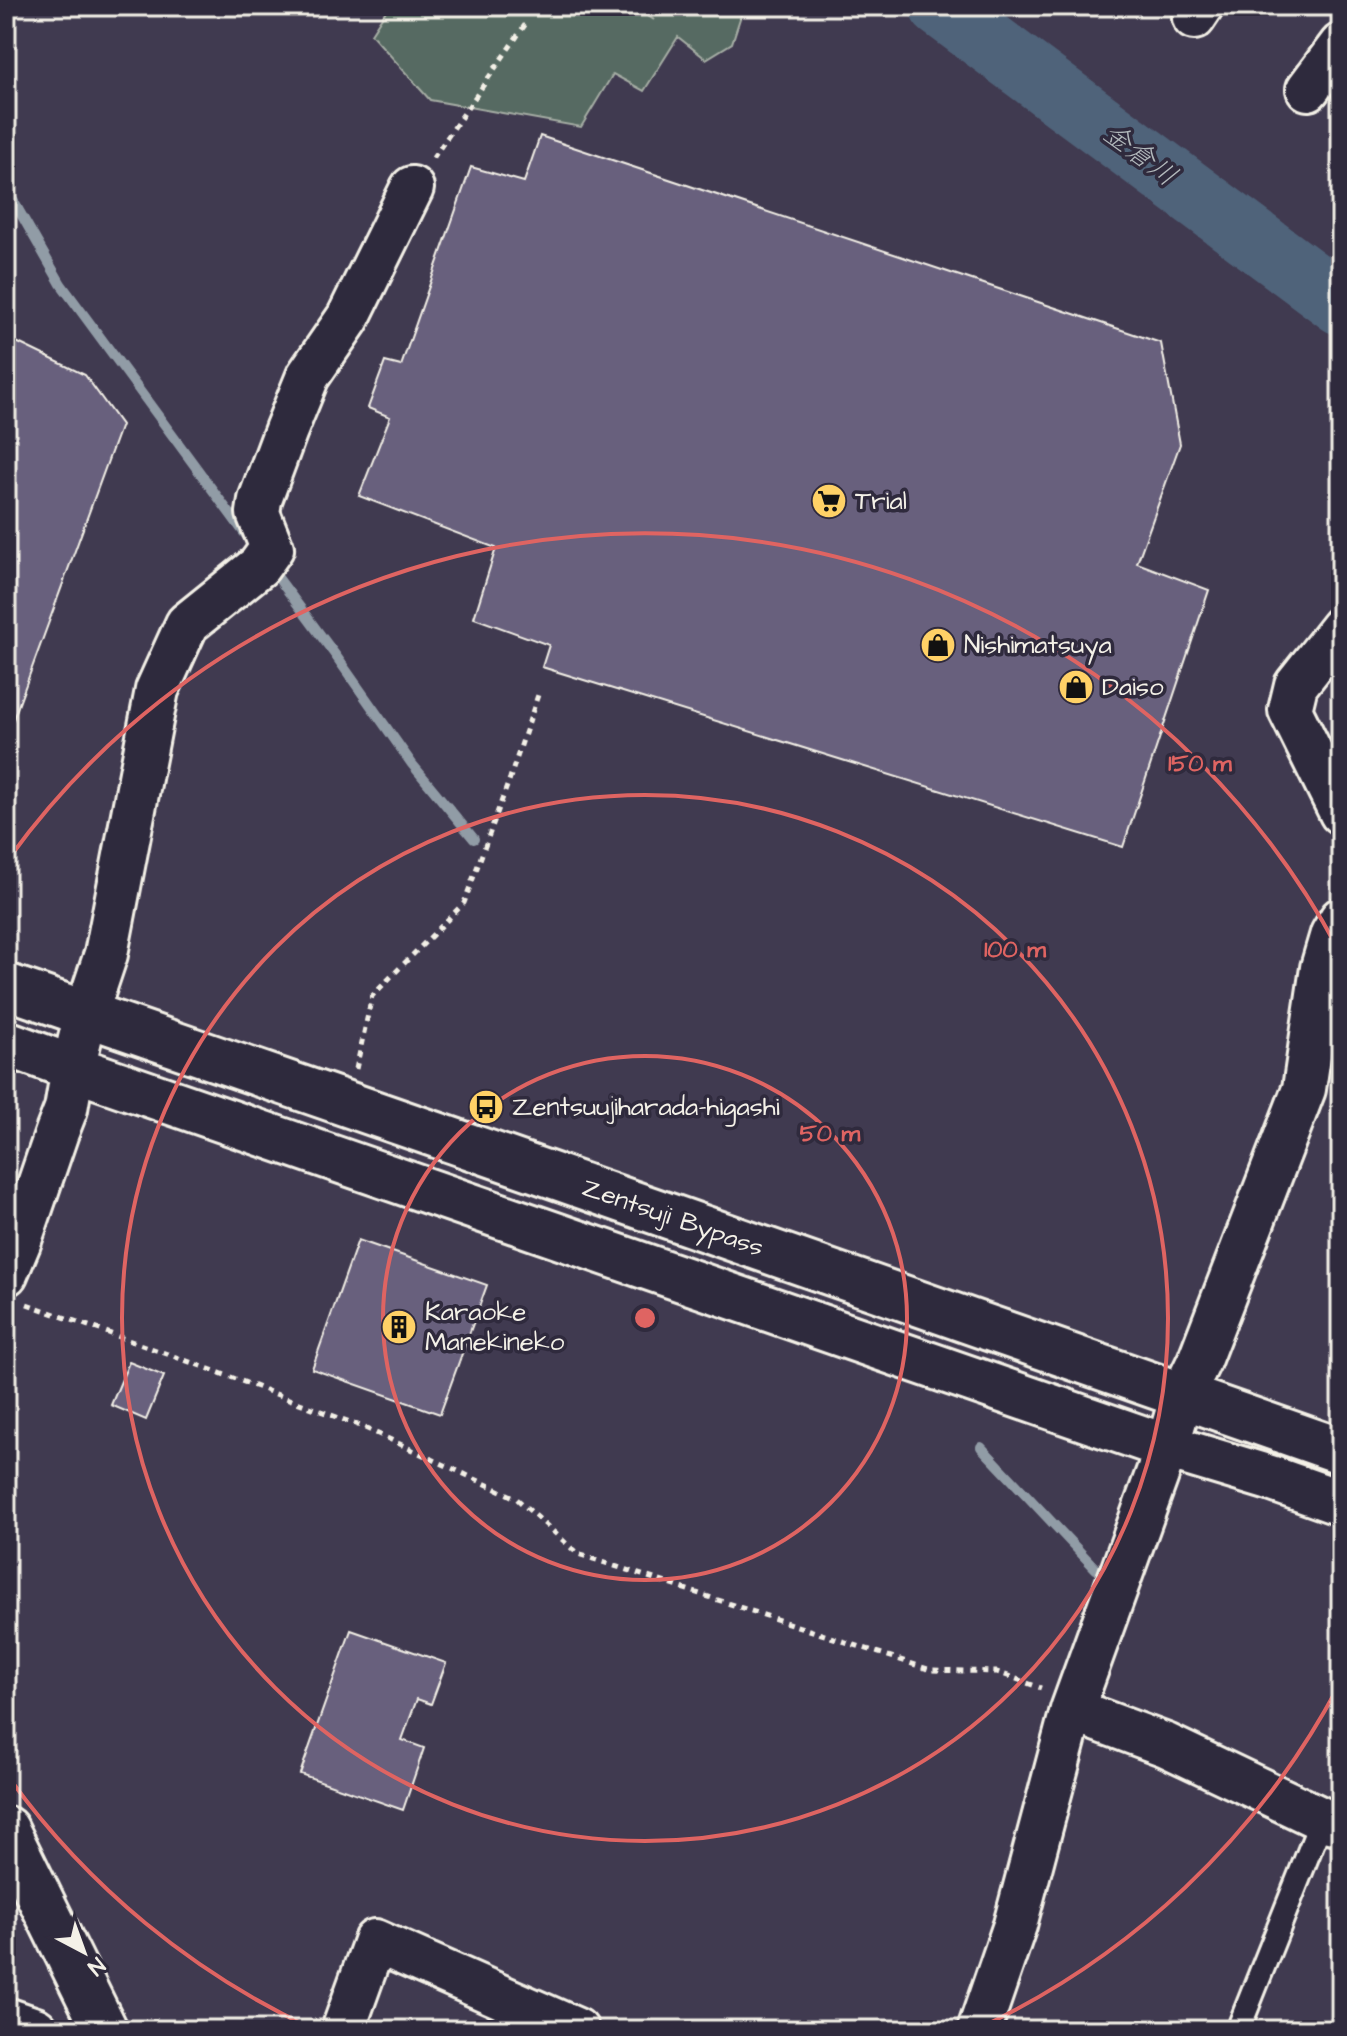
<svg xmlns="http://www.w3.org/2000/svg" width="1347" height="2036" font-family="'Architects Daughter','Klee One',sans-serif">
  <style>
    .green { fill: #576a62; stroke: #a6aea5; stroke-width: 2 }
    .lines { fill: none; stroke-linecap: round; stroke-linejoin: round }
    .stream { stroke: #919ca6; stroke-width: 10 }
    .river { stroke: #4f647a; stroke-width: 62 }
    .building { fill: #68607d; stroke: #f4f1e8; stroke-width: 2 }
    .service-casing { stroke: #f4f1e8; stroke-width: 28 }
    .minor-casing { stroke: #f4f1e8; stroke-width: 48 }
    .tertiary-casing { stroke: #f4f1e8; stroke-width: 50 }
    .primary-casing { stroke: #f4f1e8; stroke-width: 50 }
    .trunk-casing { stroke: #f4f1e8; stroke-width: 50 }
    .path { stroke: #f4f1e8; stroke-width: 5; stroke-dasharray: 6 6; stroke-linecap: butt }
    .service { stroke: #2f2a3d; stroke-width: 22 }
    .minor { stroke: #2f2a3d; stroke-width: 42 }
    .tertiary { stroke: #2f2a3d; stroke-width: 44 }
    .primary { stroke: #2f2a3d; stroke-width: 44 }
    .trunk { stroke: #2f2a3d; stroke-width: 44 }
    .ring { fill: none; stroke: #df6462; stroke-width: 4 }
    .labels { text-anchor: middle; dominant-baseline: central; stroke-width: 7; stroke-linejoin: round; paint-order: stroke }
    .poi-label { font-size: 26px; fill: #f4f1e8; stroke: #2f2a3d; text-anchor: start }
    .street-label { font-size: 26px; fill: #f4f1e8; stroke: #2f2a3d }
    .water-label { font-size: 28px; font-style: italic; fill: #b2b9bc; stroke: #2f2a3d }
    .centre { fill: #df6462; stroke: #2f2a3d; stroke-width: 4 }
    .ring-label { font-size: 24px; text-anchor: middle; font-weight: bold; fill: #df6462; stroke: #2f2a3d; stroke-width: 7; stroke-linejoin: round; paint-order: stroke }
  </style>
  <rect width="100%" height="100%" fill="#403a50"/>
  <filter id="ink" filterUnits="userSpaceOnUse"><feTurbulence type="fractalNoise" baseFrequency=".0125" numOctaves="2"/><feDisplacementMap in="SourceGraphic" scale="16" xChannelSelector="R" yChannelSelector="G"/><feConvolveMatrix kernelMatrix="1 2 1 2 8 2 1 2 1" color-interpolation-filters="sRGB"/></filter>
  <g filter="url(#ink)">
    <path class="green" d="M389,6H632L654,20L637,6H744L732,43L706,59L678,37L644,91L613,74L581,127L430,100L371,34Z"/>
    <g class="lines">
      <path class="stream" d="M6,188L61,284L248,538
        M270,567L336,656L412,764L474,839
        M981,1447L1096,1569"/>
      <path class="river" d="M940,6L1341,304"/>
    </g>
    <path class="building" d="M540,136L1161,343L1180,444L1137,563L1209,590L1123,847L542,667L549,645L474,618L496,548L359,496L390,417L368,408L385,362L401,366L471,167L524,182Z
      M6,337L85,375L121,425L6,739Z
      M358,1240L487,1285L440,1414L312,1369Z
      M129,1362L164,1376L146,1420L111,1405Z
      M351,1630L446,1663L431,1704L417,1699L402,1740L424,1748L403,1810L300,1774Z"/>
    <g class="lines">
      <defs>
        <path id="service" d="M1238,2030L1322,1819"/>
        <path id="minor" d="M1194,18L1202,6
          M1308,89L1341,45
          M1341,628L1296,685L1290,710L1341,813
          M6,1274L19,1243L57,1132L66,1109L73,1068L86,1014L106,954L157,690L187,624L259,566L272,548L258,513L260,500L286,430L308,376L348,318L412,188
          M1072,1710L1166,1745L1322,1819L1341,1824
          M343,2030L375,1941L577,2030
          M979,2030L1015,1925L1072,1710L1167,1447L1182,1396L1199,1361L1304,1089L1322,968L1332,934L1341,919"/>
        <path id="tertiary" d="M6,2020L35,2030"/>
        <path id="primary" d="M6,1829L105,2030"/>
        <g id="trunk">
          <path id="s1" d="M6,986L457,1142L1341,1451"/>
          <path d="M6,1043L73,1068L1167,1447L1270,1478L1341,1503"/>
        </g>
      </defs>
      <use href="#service" class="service-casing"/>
      <use href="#minor" class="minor-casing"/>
      <use href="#tertiary" class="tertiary-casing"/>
      <use href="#primary" class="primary-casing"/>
      <use href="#trunk" class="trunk-casing"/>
      <path class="path" d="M433,158L527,22
        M356,1069L372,996L464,903L510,778L538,695
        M27,1304L212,1370L363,1427L516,1498L578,1554L931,1670L997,1672L1041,1688"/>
      <use href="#service" class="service"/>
      <use href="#minor" class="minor"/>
      <use href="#tertiary" class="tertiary"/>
      <use href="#primary" class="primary"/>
      <use href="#trunk" class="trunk"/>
    </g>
  </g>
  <g class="ring">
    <circle cx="645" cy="1318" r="262"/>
    <circle cx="645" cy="1318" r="523"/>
    <path d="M1338 1687A785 785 0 0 1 977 2029M313 2029A785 785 0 0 1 10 1779M10 857A785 785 0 0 1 1338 949"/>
  </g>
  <defs>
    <symbol id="supermarket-disc" viewBox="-11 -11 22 22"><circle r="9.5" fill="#ffd166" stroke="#2f2a3d"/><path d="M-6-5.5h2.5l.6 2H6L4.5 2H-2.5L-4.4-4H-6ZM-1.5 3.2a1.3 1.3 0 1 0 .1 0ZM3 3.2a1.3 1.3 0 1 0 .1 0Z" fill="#111"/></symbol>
    <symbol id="shop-disc" viewBox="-11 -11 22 22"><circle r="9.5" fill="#ffd166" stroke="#2f2a3d"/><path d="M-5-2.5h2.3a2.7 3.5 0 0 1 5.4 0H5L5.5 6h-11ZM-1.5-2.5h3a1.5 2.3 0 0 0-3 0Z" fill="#111"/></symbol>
    <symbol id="bus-disc" viewBox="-11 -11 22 22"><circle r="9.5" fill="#ffd166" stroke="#2f2a3d"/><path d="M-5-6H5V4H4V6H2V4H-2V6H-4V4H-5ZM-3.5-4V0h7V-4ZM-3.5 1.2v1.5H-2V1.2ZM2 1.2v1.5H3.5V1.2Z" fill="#111"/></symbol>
    <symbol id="building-disc" viewBox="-11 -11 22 22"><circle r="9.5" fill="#ffd166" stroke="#2f2a3d"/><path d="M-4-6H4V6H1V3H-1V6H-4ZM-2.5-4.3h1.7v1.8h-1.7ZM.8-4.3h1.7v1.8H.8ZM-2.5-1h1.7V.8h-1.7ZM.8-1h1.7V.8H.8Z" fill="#111"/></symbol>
  </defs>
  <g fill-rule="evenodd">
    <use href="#supermarket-disc" x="809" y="481" width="40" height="40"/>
    <use href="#shop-disc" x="918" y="625" width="40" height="40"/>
    <use href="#shop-disc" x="1056" y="667" width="40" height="40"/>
    <use href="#bus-disc" x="466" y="1087" width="40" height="40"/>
    <use href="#building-disc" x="379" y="1307" width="40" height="40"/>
  </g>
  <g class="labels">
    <g class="poi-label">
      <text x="855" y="501">Trial</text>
      <text x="964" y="645">Nishimatsuya</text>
      <text x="1102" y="687">Daiso</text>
      <text x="512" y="1107">Zentsuujiharada-higashi</text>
      <text x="425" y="1312">Karaoke<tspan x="425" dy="30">Manekineko</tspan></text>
    </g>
    <g class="street-label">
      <text stroke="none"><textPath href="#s1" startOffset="706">Zentsuji Bypass</textPath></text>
    </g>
    <g class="water-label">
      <text transform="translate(1140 155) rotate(37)">金倉川</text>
    </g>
  </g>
  <circle cx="645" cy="1318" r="12" class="centre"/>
  <g class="ring-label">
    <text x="1200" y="771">150 m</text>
    <text x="1015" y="957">100 m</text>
    <text x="830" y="1141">50 m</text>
  </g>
  <rect width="1347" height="2036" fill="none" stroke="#2f2a3d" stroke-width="32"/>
  <rect x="16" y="16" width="1315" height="2004" fill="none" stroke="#f4f1e8" stroke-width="3" filter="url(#ink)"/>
  <g transform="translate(84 1952) rotate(139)" stroke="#2f2a3d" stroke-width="6" paint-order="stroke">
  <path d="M0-6L14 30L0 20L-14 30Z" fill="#f4f1e8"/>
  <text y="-12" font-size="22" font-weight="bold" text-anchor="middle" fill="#f4f1e8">N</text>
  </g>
</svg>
